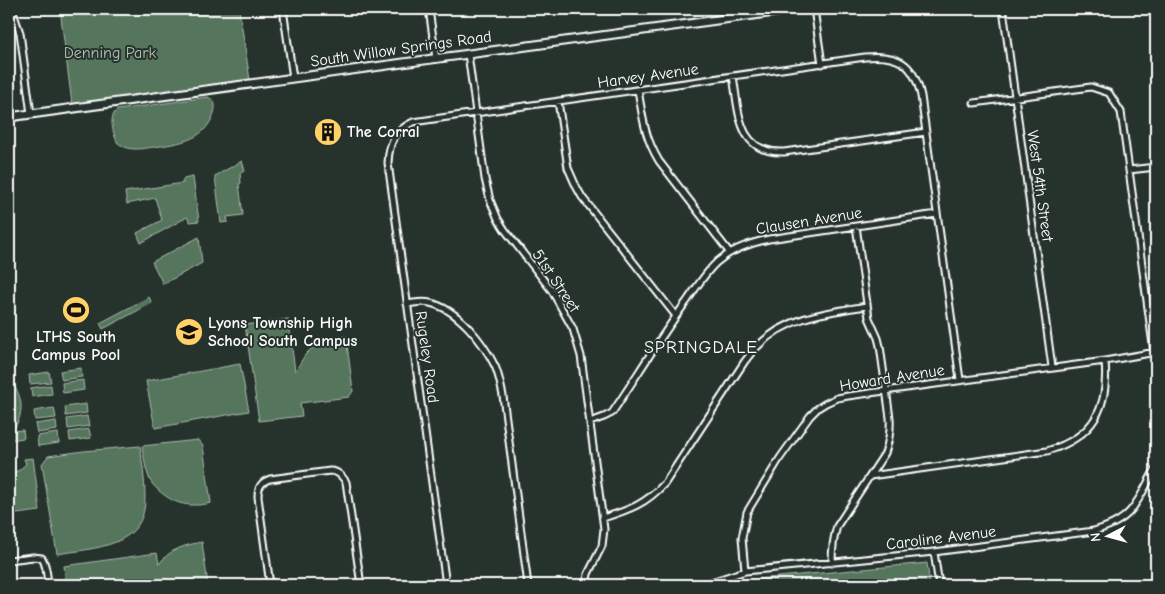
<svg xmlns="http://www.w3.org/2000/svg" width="1165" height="594" font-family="'Comic Neue',sans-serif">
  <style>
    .green { fill: #56755d; stroke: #aabaae }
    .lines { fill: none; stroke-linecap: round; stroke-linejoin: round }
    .street-casing { stroke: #fff; stroke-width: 9 }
    .secondary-casing { stroke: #fff; stroke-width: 11 }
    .street { stroke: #26332d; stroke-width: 5 }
    .secondary { stroke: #26332d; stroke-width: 7 }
    .labels { text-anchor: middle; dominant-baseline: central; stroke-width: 4; stroke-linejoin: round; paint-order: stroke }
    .street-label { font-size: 16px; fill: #fff; stroke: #26332d }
    .park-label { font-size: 16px; fill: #b3c1b6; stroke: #26332d }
    .poi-label { font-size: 16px; font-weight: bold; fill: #fff; stroke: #26332d; text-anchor: start }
    .neighbourhood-label { font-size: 18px; letter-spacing: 1px; fill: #fff; stroke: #26332d }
  </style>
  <rect width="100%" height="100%" fill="#26332d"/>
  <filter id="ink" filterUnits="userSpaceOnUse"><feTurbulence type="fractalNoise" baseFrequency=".02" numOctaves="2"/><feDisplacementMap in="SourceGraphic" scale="10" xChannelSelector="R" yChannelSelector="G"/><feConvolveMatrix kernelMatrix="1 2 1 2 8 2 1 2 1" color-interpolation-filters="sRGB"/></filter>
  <g filter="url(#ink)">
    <path class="green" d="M60,9H239L250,80L72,104Z
      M208,97C216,101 216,105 214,113C205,141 179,143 154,147C140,149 128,152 117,142C113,132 108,118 117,110Z
      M242,161L245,171L240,173L241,183L239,184L243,215L227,217L228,222L221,223L215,176Z
      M193,177L199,221L190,222L187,217L141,243L137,233L162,220L155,198L127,204L125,192L183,183V179Z
      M199,237L202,263L163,284L152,262Z
      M149,297L152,303L103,329L100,323Z
      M288,319L295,371C299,366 302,359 306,354C316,342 330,338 346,336L353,391L349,397L300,403L302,416L259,421L245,325Z
      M240,364L249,411L155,428L146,381Z
      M81,368L82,377L62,380L60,371Z
      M49,372L51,382L30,384L29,375Z
      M9,380C24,395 25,415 12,431L23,430L24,438L9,440V422L12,414L13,407L12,400L9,392Z
      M83,380L84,390L63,393L62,383Z
      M51,385L52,394L32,397L31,388Z
      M86,404L87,413L66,416L65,407Z
      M54,408L56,418L35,420L34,411Z
      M87,416L89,426L68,429L67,419Z
      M56,421L57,430L37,433L35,424Z
      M89,429L91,438L70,441L69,432Z
      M58,433L59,443L38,446L37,436Z
      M198,440L203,446L211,503C194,507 178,506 163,494C158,490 153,486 150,480C145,469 144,457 142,446Z
      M140,446C142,462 145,479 145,496C147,547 95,548 57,554L42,464L48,456L84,451Z
      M33,458L40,511L9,515V472L18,471L26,464L24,459Z
      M202,542L208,585H66L64,566L157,553L159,564C170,549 185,545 202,542Z
      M927,563L930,585H757V579Z"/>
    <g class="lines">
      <defs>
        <path id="street" d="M12,9L20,33L31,114
          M283,9L293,78
          M429,9L436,59
          M814,9L822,64
          M1003,9L1052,367
          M468,54L485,179L490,200L498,219L505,230L552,291L573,329L581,356L604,529L602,546L588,574L586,585
          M733,76C739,111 737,154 784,152L926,132
          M638,90C643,118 644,136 659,161L730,253
          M558,101L568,168L576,186L582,197L676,316
          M974,103L1091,87L1109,93L1121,112L1154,352
          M1129,170L1156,167
          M407,304C415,303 423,301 430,303C458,309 483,342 495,366C499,375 501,386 503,396L528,585
          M590,422L604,417L612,413C637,376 660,337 687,301C696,288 705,273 717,262C732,249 750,243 769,239L937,214
          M870,476L1047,451C1094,437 1109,408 1105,361
          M603,518C629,510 646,504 665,483L745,361C749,356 753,350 758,346C787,316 828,312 867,306
          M934,552L939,585
          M9,560L33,557L42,558C47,566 47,576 48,585
          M832,563C832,550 833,539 837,526L885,453C889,441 891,431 890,418L880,346L878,338L869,318L856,226
          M745,571L742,538L747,512L780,458L810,416L818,408L826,403L837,398L848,396L1105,361L1156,352
          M270,585L258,497C258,487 261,482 270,479L330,471C338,471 342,476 346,482L361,585
          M446,585L388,163C389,143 394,131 413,122L865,57C898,54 914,63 921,96L960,380
          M702,585L745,571L934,552L1094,531C1111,526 1127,519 1136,503C1144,492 1148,480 1156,469"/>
        <path id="secondary" d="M9,117L797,9"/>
      </defs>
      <use href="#street" class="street-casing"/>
      <use href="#secondary" class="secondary-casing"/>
      <use href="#street" class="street"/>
      <use href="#secondary" class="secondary"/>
    </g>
  </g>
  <defs>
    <symbol id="building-disc" viewBox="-11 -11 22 22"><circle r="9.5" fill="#ffd166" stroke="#26332d"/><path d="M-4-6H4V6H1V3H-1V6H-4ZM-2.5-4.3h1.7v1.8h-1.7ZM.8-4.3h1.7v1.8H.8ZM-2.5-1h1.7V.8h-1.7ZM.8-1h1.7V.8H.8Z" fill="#111"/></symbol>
    <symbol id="stadium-disc" viewBox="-11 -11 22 22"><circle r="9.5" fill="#ffd166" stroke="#26332d"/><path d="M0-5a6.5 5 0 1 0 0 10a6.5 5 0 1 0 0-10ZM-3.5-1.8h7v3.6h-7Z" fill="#111"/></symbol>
    <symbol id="school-disc" viewBox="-11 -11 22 22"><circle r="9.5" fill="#ffd166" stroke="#26332d"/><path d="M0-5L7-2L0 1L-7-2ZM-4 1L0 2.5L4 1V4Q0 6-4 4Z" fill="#111"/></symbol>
  </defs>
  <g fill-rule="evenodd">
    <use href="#building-disc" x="312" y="116" width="32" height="32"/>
    <use href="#stadium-disc" x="60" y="294" width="32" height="32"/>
    <use href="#school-disc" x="173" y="316" width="32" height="32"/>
  </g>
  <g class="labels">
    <g class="street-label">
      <text transform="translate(401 49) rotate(-8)">South Willow Springs Road</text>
      <text transform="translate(648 76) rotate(-8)">Harvey Avenue</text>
      <text transform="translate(1040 186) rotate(82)">West 54th Street</text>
      <text transform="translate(809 221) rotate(-9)">Clausen Avenue</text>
      <text transform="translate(556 281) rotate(56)">51st Street</text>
      <text transform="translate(427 357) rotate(82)">Rugeley Road</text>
      <text transform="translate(892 378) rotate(-9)">Howard Avenue</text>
      <text transform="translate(941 538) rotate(-7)">Caroline Avenue</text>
    </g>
    <g class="park-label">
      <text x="110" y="53">Denning Park</text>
    </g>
    <g class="poi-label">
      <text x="347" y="132">The Corral</text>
      <text x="208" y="323">Lyons Township High<tspan x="208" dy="18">School South Campus</tspan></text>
      <text x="76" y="337" text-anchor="middle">LTHS South<tspan x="76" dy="18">Campus Pool</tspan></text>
    </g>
    <g class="neighbourhood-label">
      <text x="701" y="347">SPRINGDALE</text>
    </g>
  </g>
  <rect width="1165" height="594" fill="none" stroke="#26332d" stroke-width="30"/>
  <rect x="15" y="15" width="1135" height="564" fill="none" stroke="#fff" stroke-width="2" filter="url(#ink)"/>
  <g transform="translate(1108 536) rotate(264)" stroke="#26332d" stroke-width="4" paint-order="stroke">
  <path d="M0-4L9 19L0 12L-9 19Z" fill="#ffffff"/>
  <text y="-8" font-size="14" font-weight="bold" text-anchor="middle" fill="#ffffff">N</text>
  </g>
</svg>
